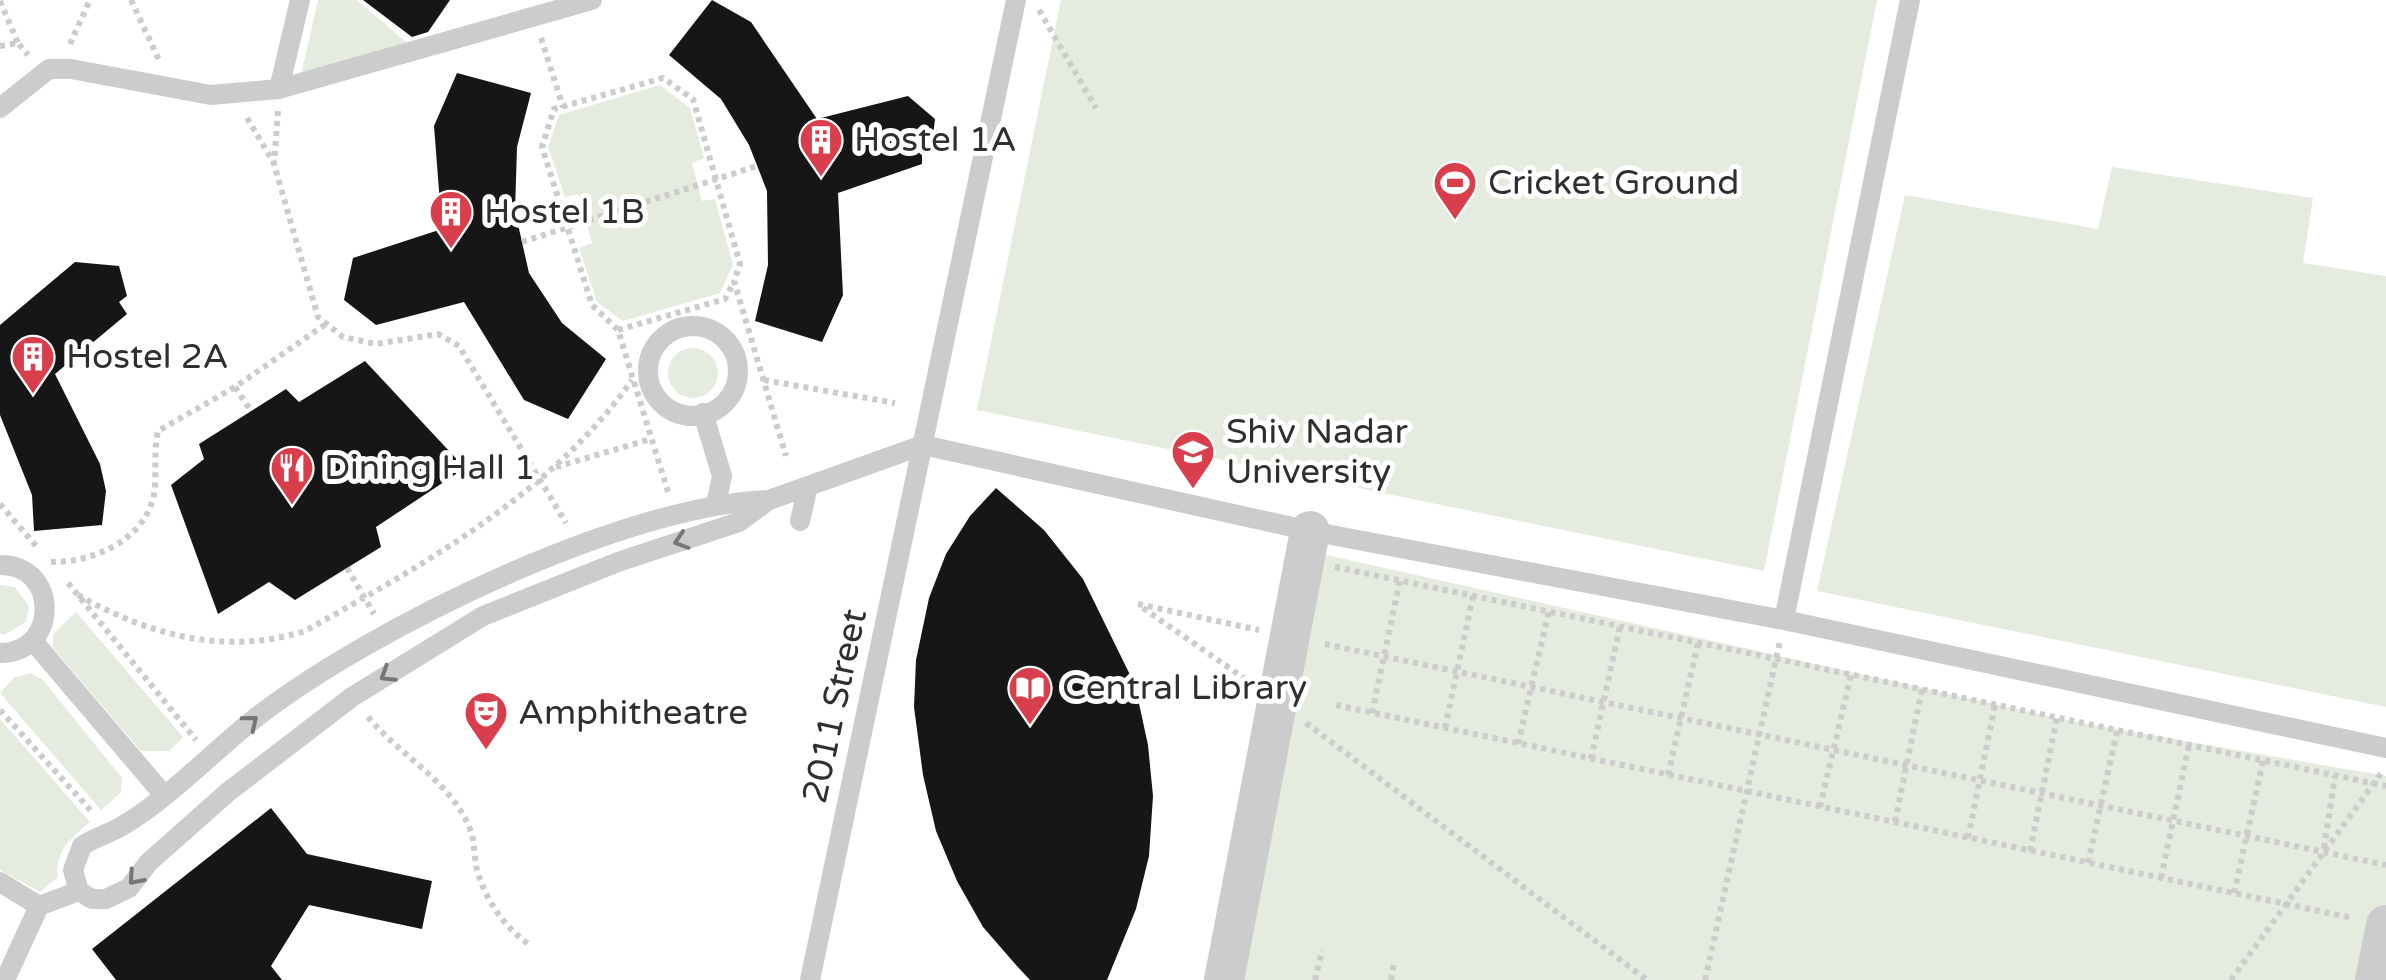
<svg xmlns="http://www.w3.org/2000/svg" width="2386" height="980" font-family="'Varela Round',sans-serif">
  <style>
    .green { fill: #e5ebde }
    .building { fill: #161616 }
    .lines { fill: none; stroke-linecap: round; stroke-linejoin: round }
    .path { stroke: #ccc; stroke-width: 6; stroke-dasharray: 5 5; stroke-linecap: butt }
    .lane { stroke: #ccc; stroke-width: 20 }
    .street { stroke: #ccc; stroke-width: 40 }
    .oneway { stroke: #767676 }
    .labels { text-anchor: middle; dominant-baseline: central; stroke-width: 10; stroke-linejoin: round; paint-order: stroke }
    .poi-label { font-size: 35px; fill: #2f2f2f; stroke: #fff; text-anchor: start }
    .street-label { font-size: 35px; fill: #2f2f2f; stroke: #fff }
  </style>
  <rect width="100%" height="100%" fill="#fff"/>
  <path class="green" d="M318,0H357L411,46L301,75Z
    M1061,0H1877L1764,571L977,410Z
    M660,85L690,108L704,158L692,163L702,201L715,199L733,264L720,293L623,321L597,302L579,248L592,243L578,194L565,197L548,147L559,115Z
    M2112,167L2313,198L2303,263L2386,276V707L1817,591L1905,195L2098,229Z
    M668 373a25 25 0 1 1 50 0a25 25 0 1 1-50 0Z
    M1322,554L2071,721L2386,776V980H1244Z
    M0,585L15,587L29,606L26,622L4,635L0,634Z
    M76,612L183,737L169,751H141L53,648V634Z
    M30,673L42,679L122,778L121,792L101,810L0,693L14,678Z
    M0,719L90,822C72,837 54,851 58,877L40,892L0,870Z"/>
  <path class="building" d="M363,0H450L428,32L412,37Z
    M712,0L751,22L817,119L908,96L935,119L932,145L922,155V164L838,193L843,295L822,342L755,321L768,265L767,191L749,145L721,99L669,55Z
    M457,73L531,93L517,147L515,211L529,273L562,323L606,359L568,419L524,400L464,302L376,325L344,300L353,258L442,229L434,126Z
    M75,262L119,266L127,296L119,302L127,314L55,374L100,464L106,491L102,525L34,531L32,495L0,415V325Z
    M365,361L465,468L376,527L381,547L295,600L269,582L218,614L171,485L204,459L199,444L286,389L299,402Z
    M996,488L1044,530L1083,579L1135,685L1148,745L1153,796L1149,856L1136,909L1107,980H1030L1016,965L983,927L957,881L936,831L923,775L914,707L916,660L929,598L946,554L970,516Z
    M271,808L307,854L432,881L422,929L309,905L271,966L282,980H116L92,949Z"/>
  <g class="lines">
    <path class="path" d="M131,0L159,60
      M0,1L18,43
      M1039,10L1096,108
      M541,38L563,107
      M70,44L90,0
      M0,46L18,43L28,55
      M278,111L274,164L318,317L343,337L376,344L438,334L459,346L566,523
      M247,118L274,163
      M522,242L757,166
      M618,330L725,299L734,282
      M764,380L895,403
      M235,387L251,411
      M556,467L651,439
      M668,492L618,330L592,305L542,147L554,109L663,78L693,99L740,264L734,281L786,456
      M0,504L37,547
      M51,562C96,563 152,536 155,486C156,467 154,450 158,431L235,387L326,324
      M1335,567L2386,786
      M347,568L374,614
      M68,583L196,740
      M78,595C148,635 225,656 305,631C423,565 553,493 632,380
      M1138,604L1259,630
      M1143,608L1248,681
      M1325,644L2386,865
      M1336,705L2353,918
      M0,710L93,813
      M1372,713L1400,580
      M368,717C400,756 454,783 471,832C475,844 474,858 477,870C486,901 505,928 530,945
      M1306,723L1647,980
      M1445,728L1473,596
      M1518,744L1549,611
      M1591,759L1620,626
      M1668,775L1698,643
      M1820,807L1851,675
      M1895,822L1922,689
      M1968,838L1995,705
      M2324,848L2335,776
      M2030,851L2057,718
      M2088,863L2117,731
      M2161,878L2189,745
      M2234,893L2263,761
      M1315,980L1322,950
      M1391,980L1394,963
      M1705,980L1780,641
      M2231,980L2382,772"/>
    <path class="lane" d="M279,89L300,0
      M0,108L49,69H71L211,95L279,89L592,0
      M648 371a45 45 0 1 1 90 0a45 45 0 1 1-90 0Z
      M703,413L722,476L716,504
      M769,500C623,505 374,627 258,716C213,751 171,797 122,826C109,834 95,837 82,846L73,870L79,891L92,899H106L129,888L149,862L228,792L352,697L483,616L618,562L739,522L769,500L923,445L1310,531L1784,620L2386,748
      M800,521L808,486
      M0,565C59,564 60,653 0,653
      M1784,620L1910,0
      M33,641L163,794
      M0,882L39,906L79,891
      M5,980L39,906
      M810,980L1016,0"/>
    <path class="street" d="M1224,980L1310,531
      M2375,980L2386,925"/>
  </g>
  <defs><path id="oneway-chevron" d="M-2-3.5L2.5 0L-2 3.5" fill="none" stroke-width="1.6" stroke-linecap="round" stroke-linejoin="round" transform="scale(2.5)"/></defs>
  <g class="oneway">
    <use href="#oneway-chevron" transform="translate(681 541) rotate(162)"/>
    <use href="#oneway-chevron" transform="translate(387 675) rotate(148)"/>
    <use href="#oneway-chevron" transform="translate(251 722) rotate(-39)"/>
    <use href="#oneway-chevron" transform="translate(135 878) rotate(131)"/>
  </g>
  <defs>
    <symbol id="building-pin" viewBox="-11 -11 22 30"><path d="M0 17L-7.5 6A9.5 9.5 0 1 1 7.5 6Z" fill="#d93e4d" stroke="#fff"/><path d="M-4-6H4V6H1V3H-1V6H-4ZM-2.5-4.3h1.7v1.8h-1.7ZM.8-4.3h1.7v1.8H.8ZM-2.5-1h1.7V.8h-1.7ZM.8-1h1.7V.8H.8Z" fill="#fff"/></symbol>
    <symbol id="stadium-pin" viewBox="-11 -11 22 30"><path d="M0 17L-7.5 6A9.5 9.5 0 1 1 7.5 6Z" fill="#d93e4d" stroke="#fff"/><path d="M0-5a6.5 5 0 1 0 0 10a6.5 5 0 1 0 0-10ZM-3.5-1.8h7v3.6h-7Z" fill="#fff"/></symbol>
    <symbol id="university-pin" viewBox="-11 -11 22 30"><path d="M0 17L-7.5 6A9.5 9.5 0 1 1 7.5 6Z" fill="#d93e4d" stroke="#fff"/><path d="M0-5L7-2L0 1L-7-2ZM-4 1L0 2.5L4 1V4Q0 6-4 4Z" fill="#fff"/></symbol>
    <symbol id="restaurant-pin" viewBox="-11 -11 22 30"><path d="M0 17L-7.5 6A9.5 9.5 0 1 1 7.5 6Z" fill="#d93e4d" stroke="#fff"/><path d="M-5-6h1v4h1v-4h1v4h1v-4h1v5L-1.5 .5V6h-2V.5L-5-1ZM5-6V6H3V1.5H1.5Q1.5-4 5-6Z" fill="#fff"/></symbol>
    <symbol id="library-pin" viewBox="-11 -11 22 30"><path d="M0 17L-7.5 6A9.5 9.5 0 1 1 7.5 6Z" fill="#d93e4d" stroke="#fff"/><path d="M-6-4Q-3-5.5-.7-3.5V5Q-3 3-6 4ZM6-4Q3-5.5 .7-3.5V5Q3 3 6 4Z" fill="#fff"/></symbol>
    <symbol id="theatre-pin" viewBox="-11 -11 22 30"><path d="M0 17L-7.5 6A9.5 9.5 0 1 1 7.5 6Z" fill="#d93e4d" stroke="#fff"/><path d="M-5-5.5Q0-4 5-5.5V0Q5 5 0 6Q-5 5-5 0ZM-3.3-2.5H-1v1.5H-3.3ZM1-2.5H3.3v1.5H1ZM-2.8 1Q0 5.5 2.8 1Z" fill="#fff"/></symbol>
  </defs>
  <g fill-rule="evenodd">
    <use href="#building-pin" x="796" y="115" width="50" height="68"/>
    <use href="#stadium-pin" x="1430" y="158" width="50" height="68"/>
    <use href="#building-pin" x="426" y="187" width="50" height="68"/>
    <use href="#building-pin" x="8" y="332" width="50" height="68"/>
    <use href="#university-pin" x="1168" y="427" width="50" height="68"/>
    <use href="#restaurant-pin" x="267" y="443" width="50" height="68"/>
    <use href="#library-pin" x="1005" y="663" width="50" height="68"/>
    <use href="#theatre-pin" x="461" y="688" width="50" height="68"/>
  </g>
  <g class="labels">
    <g class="poi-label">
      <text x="854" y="140">Hostel 1A</text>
      <text x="1488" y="183">Cricket Ground</text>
      <text x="484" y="212">Hostel 1B</text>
      <text x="66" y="357">Hostel 2A</text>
      <text x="1226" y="432">Shiv Nadar<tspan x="1226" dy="40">University</tspan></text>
      <text x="324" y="468">Dining Hall 1</text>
      <text x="1062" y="688">Central Library</text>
      <text x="518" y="713">Amphitheatre</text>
    </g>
    <g class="street-label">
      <text transform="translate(835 706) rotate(-78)">2011 Street</text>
    </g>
  </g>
</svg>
